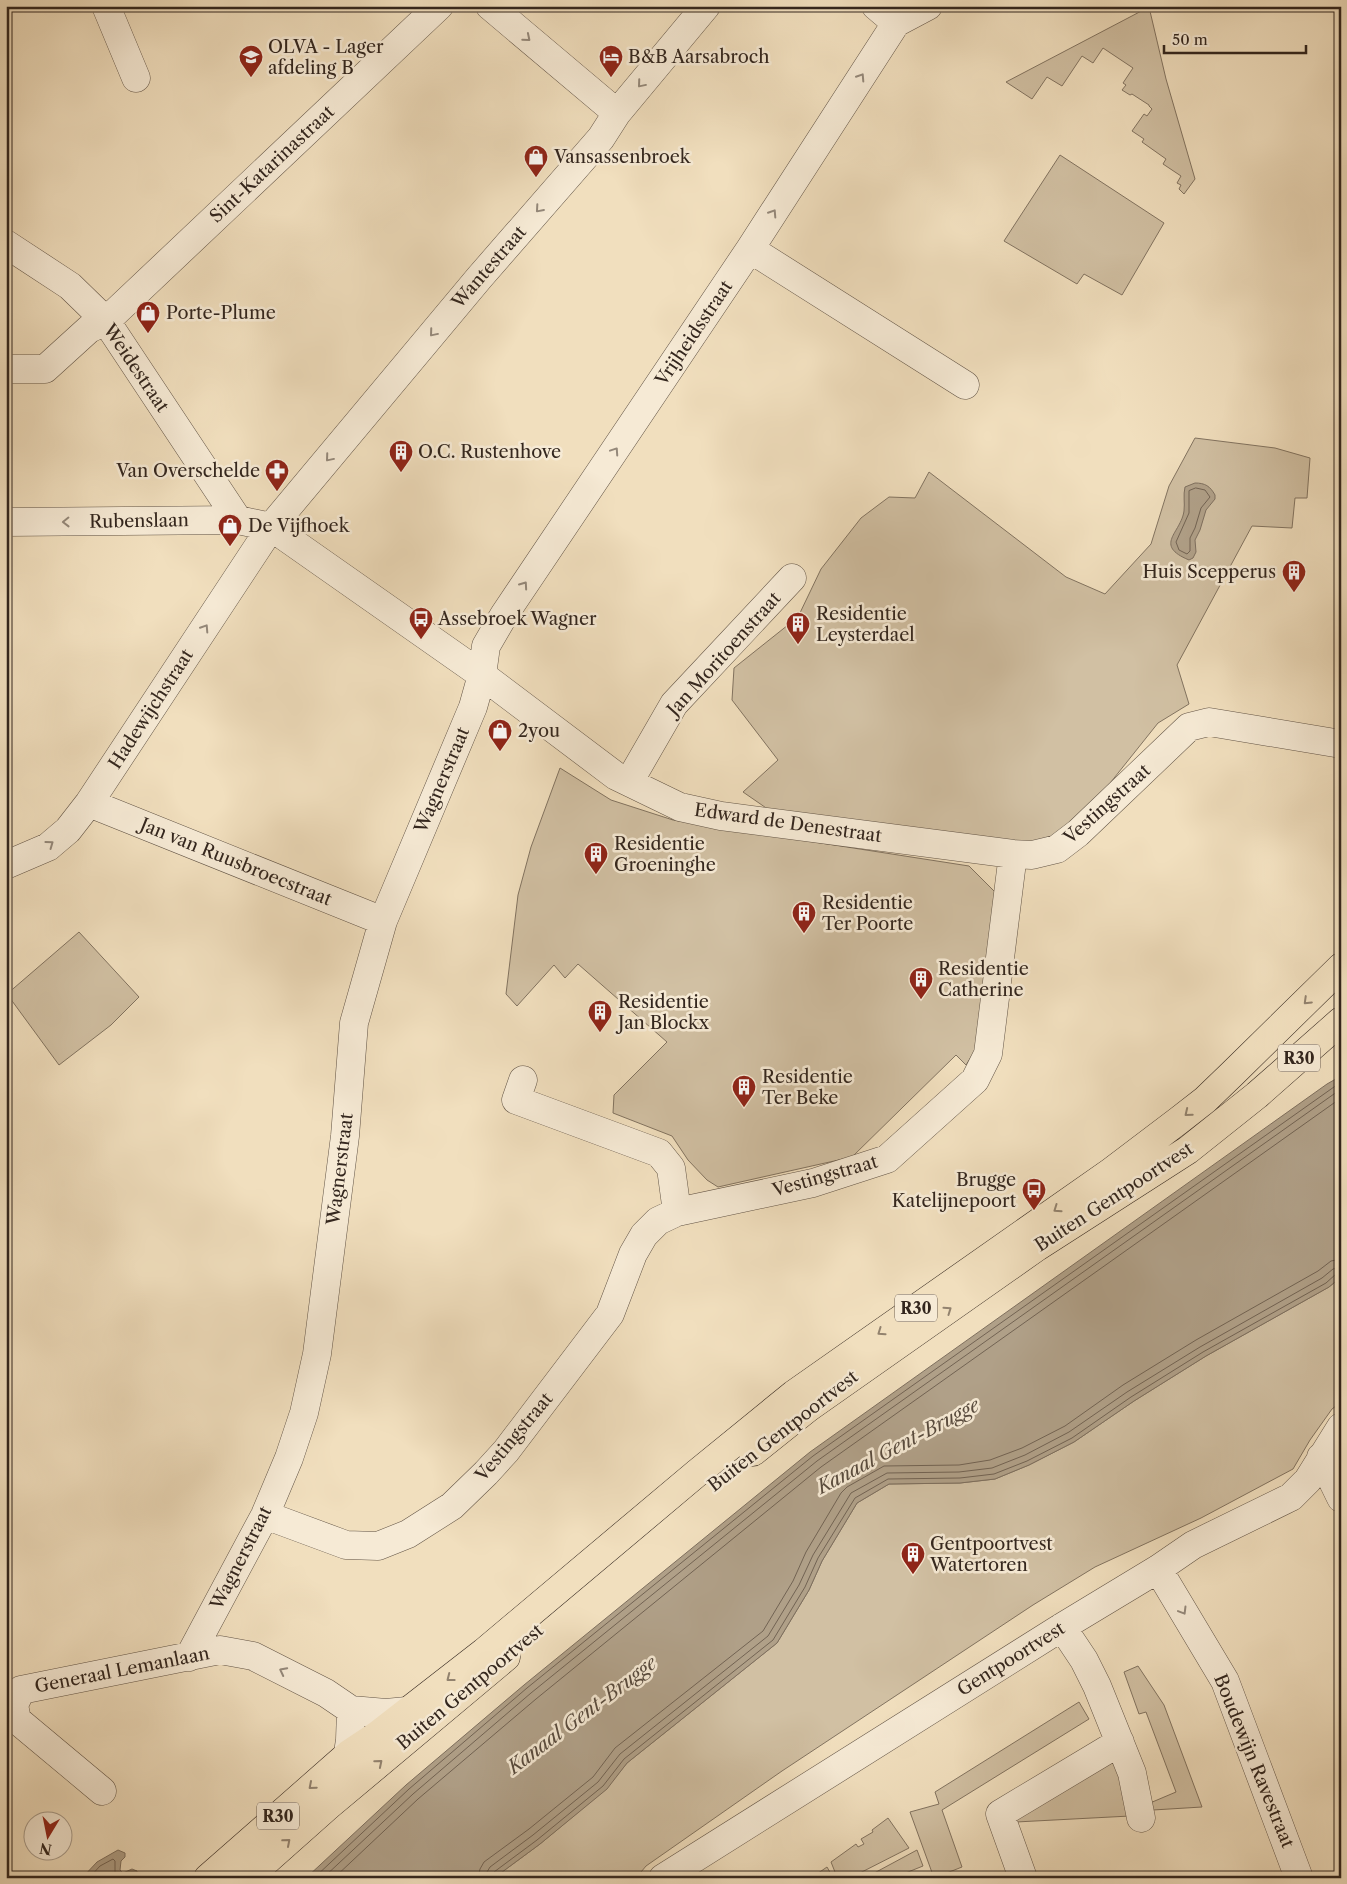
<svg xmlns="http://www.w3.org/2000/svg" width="1347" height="1884" font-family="'Libre Caslon Text',serif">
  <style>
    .green { fill: #d1c0a3; stroke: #827360 }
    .water { fill: #b0a088; stroke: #7e6f5e }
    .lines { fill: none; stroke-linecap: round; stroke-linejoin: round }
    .shore { stroke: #726353; stroke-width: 1 }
    .minor-casing { stroke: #625446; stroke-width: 29 }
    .major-casing { stroke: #33261e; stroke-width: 29 }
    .minor { stroke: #f6ead5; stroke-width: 28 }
    .major { stroke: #f1dfbe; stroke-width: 28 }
    .oneway { stroke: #94887a }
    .oneway2 { stroke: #92826e }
    .labels { text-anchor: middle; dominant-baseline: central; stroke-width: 5; stroke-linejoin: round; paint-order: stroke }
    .shield { fill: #f6ead5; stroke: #6e6155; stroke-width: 1 }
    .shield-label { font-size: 16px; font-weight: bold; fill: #33261e }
    .poi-label { font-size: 18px; fill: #33261e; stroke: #f6ead5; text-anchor: start }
    .street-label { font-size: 18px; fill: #33261e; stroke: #f6ead5 }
    .water-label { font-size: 19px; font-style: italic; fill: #584b3e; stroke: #f6ead5 }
  </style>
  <rect width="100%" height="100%" fill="#f1dfbe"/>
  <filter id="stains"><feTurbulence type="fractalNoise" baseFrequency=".004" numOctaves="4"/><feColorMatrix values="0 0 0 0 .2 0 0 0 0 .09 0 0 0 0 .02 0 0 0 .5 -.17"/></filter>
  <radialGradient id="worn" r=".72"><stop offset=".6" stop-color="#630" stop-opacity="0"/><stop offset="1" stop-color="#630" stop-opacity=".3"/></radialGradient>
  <path class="green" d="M1149,7L1166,79L1195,179L1184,194L1179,189L1181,185L1177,183L1181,176L1163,164L1166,159L1142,142L1144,139L1132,131L1144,114L1147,116L1152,109L1149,106V105L1132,94L1130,95L1122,90L1126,85L1123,83L1133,68L1103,48L1093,63L1082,56L1062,86L1047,77L1032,99L1006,82Z
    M1060,155L1164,223L1122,295L1084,274L1077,284L1004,241Z
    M1195,438L1275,448L1310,458L1307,498H1295L1292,528L1252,526L1177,665L1189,704L1158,723L1087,812L1051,843L1007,842L772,812L743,792L778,760L732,700L734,668L798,617L821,569L861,518L889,497L915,498L929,472L1066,577L1105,594L1151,544L1169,486Z
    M560,768L611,800L673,820L969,866L995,892L976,1049L966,1065L956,1055L852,1157L718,1187L707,1180L688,1160L672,1136L613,1113L614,1095L667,1042L578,964L565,978L554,965L517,1006L506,994L518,895L531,847Z
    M79,932L139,997L111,1025L59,1065L7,994Z
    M1341,1277V1402L1332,1409L1310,1440L1293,1469L1201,1518L1095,1567L1033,1605L782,1771L646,1866L636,1878H494L540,1844L606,1789L627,1763L777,1643L809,1590L822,1561L857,1503L889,1484L960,1483L995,1479L1029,1465L1074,1442L1134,1401L1206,1356L1329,1287Z
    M1138,1666L1164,1705L1202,1807L1153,1810L1150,1803L1176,1792L1146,1712L1139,1714L1124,1672Z
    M1079,1702L1089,1719L942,1810L962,1867L934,1878L910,1812L939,1804L935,1792Z
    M1121,1759L1130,1816L1016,1822L1019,1810L1101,1762Z
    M888,1818L909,1848L854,1876L855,1878H811L827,1867L831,1874L835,1872L831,1862L856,1844L858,1847L864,1844L861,1839L873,1832L872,1830Z
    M917,1850L923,1866L893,1878H865Z"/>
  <path class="water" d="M1195,483C1205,483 1210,486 1215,495V499L1206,510L1200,530L1195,540L1196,552L1193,558L1189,560C1153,545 1181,533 1184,511C1185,503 1183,495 1185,487Z
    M1341,1076V1277L1329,1287L1206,1356L1134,1401L1074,1442L1029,1465L995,1479L960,1483L889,1484L857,1503L822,1561L809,1590L777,1643L627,1763L607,1789L540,1844L494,1878H306L406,1785L524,1685L810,1452L1327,1084Z
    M118,1850L125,1853V1857L121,1861L120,1870L123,1873L132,1869L137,1871V1878H82L97,1862Z"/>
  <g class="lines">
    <path class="shore" d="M1196,488L1205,490L1210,497L1201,508L1195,528L1190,538V551L1187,554L1179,550L1176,542L1189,513V491Z
      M89,1878L100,1866L113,1859L115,1861V1872L122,1878
      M314,1878L409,1789L527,1688L813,1456L1341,1082
      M323,1878L413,1794L531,1693L817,1461L1341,1089
      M334,1878L418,1799L536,1699L821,1467L1341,1098
      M478,1878L480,1869L484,1862L529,1829L593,1777L615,1748L763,1631L793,1581L806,1552L841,1493L847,1487L884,1466L959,1465L990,1460L1022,1448L1065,1426L1123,1385L1196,1340L1318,1271L1331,1261L1341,1259
      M486,1878L487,1872L490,1867L533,1835L598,1782L620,1754L768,1636L799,1585L813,1555L851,1493L887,1473L959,1472L992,1468L1025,1455L1069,1432L1127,1392L1200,1347L1322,1278L1333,1269L1341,1267
      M492,1878L494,1872L537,1840L603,1786L624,1759L773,1640L805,1587L818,1558L855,1498L888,1479L960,1478L994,1474L1027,1461L1072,1438L1131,1397L1203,1352L1326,1283L1336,1274L1341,1273"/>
    <defs>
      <path id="minor" d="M106,6L136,78
        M490,6L617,113
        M876,6L896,23
        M6,244L70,286L106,321L238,520
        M750,249L965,385
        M6,369H45L89,329L106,321L439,6
        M6,522L238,520L271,527L482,675L616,776L680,807L721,816L1013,854L1032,855L1057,849L1078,833L1189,727L1209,722L1341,744
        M629,782L674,704L792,578
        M89,803L383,921
        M6,865L48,847L68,830L89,803L271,527L479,278L601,138L617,113L706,6
        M523,1080L516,1100L659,1153L671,1168L677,1212
        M1321,1457L1341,1498
        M265,1515L346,1545L378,1546L408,1534L452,1506L486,1473L506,1451L610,1314L633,1254L644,1235L658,1221L677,1212L813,1183L887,1159L975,1080L988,1054L1013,854
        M1158,1569L1225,1681L1299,1878
        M1062,1627L1084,1660L1097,1686L1132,1773L1141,1818
        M189,1657L265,1515L289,1458L304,1413L317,1354L345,1136L354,1023L383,921L473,707L482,675L486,646L504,615L750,249L896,23L928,6
        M345,1773L350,1740L351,1710
        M102,1791L17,1720L14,1705L21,1690L220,1650L253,1656L326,1693L351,1710L386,1713L407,1711
        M663,1878L1062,1627L1158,1569L1193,1545L1291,1497L1308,1480L1341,1427
        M1023,1878L1000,1814L1120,1742"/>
      <path id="major" d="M753,1452L808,1408L1037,1247L1188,1150L1257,1095L1341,1021
        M208,1878L349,1754L376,1736L484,1652L697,1473L794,1394L1112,1171L1178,1121L1205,1100L1233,1073L1341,967
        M247,1878L328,1806L506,1657"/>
    </defs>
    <use href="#minor" class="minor-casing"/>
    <use href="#major" class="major-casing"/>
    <use href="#minor" class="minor"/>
    <use href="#major" class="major"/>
  </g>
  <defs><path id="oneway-chevron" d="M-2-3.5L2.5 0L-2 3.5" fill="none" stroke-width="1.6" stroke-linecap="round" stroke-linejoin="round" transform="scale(1.25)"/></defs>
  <g class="oneway">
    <use href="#oneway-chevron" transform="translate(527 38) rotate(40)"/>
    <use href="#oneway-chevron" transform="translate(861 77) rotate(-57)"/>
    <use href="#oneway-chevron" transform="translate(641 84) rotate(130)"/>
    <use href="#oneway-chevron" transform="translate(539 209) rotate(131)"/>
    <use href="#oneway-chevron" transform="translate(773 213) rotate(-57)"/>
    <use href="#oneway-chevron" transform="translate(433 333) rotate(130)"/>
    <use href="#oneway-chevron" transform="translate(615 451) rotate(-56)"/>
    <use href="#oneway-chevron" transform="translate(329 458) rotate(130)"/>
    <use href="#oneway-chevron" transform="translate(66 522) rotate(179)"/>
    <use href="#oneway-chevron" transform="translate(524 585) rotate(-55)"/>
    <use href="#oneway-chevron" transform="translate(205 628) rotate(-57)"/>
    <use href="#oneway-chevron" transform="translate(50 844) rotate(-36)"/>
    <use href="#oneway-chevron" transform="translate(1183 1611) rotate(59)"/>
    <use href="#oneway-chevron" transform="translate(283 1671) rotate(-153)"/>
  </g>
  <g class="oneway2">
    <use href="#oneway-chevron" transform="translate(1307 1001) rotate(136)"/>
    <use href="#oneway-chevron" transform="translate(1188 1113) rotate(141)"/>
    <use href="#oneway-chevron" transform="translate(1057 1209) rotate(145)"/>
    <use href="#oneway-chevron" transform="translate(948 1310) rotate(-35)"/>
    <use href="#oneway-chevron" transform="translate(881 1332) rotate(145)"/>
    <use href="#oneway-chevron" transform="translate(450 1678) rotate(142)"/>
    <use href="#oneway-chevron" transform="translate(379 1763) rotate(-40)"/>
    <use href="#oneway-chevron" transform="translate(312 1786) rotate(139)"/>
    <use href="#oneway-chevron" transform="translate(287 1842) rotate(-41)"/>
  </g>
  <defs>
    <symbol id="school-pin" viewBox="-11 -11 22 30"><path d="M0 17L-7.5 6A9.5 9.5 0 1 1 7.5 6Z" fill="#8f2418" stroke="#f6ead5"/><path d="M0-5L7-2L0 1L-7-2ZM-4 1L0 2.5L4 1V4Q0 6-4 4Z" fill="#fff"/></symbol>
    <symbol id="hotel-pin" viewBox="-11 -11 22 30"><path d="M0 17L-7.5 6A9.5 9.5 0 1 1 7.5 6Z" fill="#8f2418" stroke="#f6ead5"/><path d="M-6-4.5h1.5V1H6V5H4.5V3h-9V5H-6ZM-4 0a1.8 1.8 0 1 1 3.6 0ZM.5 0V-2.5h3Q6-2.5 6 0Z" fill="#fff"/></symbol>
    <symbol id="shop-pin" viewBox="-11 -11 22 30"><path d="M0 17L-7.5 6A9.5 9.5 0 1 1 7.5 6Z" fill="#8f2418" stroke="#f6ead5"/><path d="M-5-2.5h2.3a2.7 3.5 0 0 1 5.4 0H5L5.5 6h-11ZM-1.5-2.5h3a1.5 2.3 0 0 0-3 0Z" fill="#fff"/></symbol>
    <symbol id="building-pin" viewBox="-11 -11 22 30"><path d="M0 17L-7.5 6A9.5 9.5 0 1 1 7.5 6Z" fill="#8f2418" stroke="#f6ead5"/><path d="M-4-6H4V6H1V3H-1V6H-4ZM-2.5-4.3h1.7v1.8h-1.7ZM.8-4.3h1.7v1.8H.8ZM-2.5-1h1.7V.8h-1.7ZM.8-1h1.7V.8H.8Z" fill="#fff"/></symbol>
    <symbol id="pharmacy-pin" viewBox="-11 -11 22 30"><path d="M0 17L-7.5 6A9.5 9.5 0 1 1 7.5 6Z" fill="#8f2418" stroke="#f6ead5"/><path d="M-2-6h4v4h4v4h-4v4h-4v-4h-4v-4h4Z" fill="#fff"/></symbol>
    <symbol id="bus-pin" viewBox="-11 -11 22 30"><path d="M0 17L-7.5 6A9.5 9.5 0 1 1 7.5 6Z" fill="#8f2418" stroke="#f6ead5"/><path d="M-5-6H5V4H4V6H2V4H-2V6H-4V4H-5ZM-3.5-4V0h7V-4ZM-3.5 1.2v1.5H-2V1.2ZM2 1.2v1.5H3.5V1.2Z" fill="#fff"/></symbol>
  </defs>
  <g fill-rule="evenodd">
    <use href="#school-pin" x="237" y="43" width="28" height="38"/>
    <use href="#hotel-pin" x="597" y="43" width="28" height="38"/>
    <use href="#shop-pin" x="522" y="143" width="28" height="38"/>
    <use href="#shop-pin" x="134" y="299" width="28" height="38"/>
    <use href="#building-pin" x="387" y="438" width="28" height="38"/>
    <use href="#pharmacy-pin" x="263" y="457" width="28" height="38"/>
    <use href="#shop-pin" x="216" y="512" width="28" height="38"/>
    <use href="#building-pin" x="1280" y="558" width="28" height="38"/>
    <use href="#bus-pin" x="407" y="605" width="28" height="38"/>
    <use href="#building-pin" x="784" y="610" width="28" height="38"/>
    <use href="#shop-pin" x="486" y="717" width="28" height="38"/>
    <use href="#building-pin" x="582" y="840" width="28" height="38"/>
    <use href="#building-pin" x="790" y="899" width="28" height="38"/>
    <use href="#building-pin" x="907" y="965" width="28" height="38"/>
    <use href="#building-pin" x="586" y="998" width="28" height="38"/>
    <use href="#building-pin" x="730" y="1073" width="28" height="38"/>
    <use href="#bus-pin" x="1020" y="1176" width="28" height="38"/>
    <use href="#building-pin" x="899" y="1540" width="28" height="38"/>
  </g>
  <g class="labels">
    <g class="shield">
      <rect x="1278" y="1044.5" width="42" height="27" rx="4"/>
      <rect x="895" y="1294.5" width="42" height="27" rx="4"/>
      <rect x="257" y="1802.5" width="42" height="27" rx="4"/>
    </g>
    <g class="shield-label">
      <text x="1299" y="1058">R30</text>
      <text x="916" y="1308">R30</text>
      <text x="278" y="1816">R30</text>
    </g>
    <g class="poi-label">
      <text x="268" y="47">OLVA - Lager<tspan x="268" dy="21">afdeling B</tspan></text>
      <text x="628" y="57">B&amp;B Aarsabroch</text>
      <text x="554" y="157">Vansassenbroek</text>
      <text x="166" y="313">Porte-Plume</text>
      <text x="418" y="452">O.C. Rustenhove</text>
      <text x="260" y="471" text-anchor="end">Van Overschelde</text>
      <text x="248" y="526">De Vijfhoek</text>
      <text x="1276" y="572" text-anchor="end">Huis Scepperus</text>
      <text x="816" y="614">Residentie<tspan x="816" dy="21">Leysterdael</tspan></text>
      <text x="438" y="619">Assebroek Wagner</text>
      <text x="518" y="731">2you</text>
      <text x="614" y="844">Residentie<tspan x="614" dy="21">Groeninghe</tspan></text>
      <text x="822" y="903">Residentie<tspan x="822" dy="21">Ter Poorte</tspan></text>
      <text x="938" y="969">Residentie<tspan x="938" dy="21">Catherine</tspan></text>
      <text x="618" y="1002">Residentie<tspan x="618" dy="21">Jan Blockx</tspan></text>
      <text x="762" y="1077">Residentie<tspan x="762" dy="21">Ter Beke</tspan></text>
      <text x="1016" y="1180" text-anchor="end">Brugge<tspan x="1016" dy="21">Katelijnepoort</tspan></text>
      <text x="930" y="1544">Gentpoortvest<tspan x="930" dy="21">Watertoren</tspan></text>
    </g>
    <g class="street-label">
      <text transform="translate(272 164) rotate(-43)">Sint-Katarinastraat</text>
      <text transform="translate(489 267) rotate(-49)">Wantestraat</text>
      <text transform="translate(694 333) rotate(-56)">Vrijheidsstraat</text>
      <text transform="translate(136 368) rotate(56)">Weidestraat</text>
      <text transform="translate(139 521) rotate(-1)">Rubenslaan</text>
      <text transform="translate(724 654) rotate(-48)">Jan Moritoenstraat</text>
      <text transform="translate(151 709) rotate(-57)">Hadewijchstraat</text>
      <text transform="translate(442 780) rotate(-67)">Wagnerstraat</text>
      <text transform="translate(1107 804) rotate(-42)">Vestingstraat</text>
      <text transform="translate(788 823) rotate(8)">Edward de Denestraat</text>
      <text transform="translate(236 862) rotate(22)">Jan van Ruusbroecstraat</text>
      <text transform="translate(340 1169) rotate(-83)">Wagnerstraat</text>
      <text transform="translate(825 1176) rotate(-16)">Vestingstraat</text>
      <text transform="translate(1114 1197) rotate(-33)">Buiten Gentpoortvest</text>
      <text transform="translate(783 1431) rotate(-38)">Buiten Gentpoortvest</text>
      <text transform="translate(514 1437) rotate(-50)">Vestingstraat</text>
      <text transform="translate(241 1558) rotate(-63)">Wagnerstraat</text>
      <text transform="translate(1011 1659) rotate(-32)">Gentpoortvest</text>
      <text transform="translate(122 1670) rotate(-11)">Generaal Lemanlaan</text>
      <text transform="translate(470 1687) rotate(-40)">Buiten Gentpoortvest</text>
      <text transform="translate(1254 1761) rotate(68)">Boudewijn Ravestraat</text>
    </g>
    <g class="water-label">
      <text transform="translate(898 1446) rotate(-28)">Kanaal Gent-Brugge</text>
      <text transform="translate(582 1715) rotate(-37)">Kanaal Gent-Brugge</text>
    </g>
  </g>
  <rect width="1347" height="1884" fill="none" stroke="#f1dfbe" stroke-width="25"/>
  <rect x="8" y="8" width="1332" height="1869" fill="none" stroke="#33261e" stroke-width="2.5"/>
  <rect x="12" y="12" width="1322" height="1859" fill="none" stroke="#33261e"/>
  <g transform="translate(48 1836) rotate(190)"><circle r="24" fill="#f6ead5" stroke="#a89c8c"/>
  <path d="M0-4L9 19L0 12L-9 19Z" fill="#8f2418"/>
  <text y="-8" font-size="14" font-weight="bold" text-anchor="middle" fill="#33261e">N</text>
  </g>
  <path d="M1164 45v8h142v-8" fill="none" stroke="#33261e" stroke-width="2.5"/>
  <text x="1172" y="45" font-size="15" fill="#33261e" stroke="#f6ead5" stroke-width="4" paint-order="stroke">50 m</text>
  <rect width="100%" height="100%" filter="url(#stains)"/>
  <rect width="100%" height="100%" fill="url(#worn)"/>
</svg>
